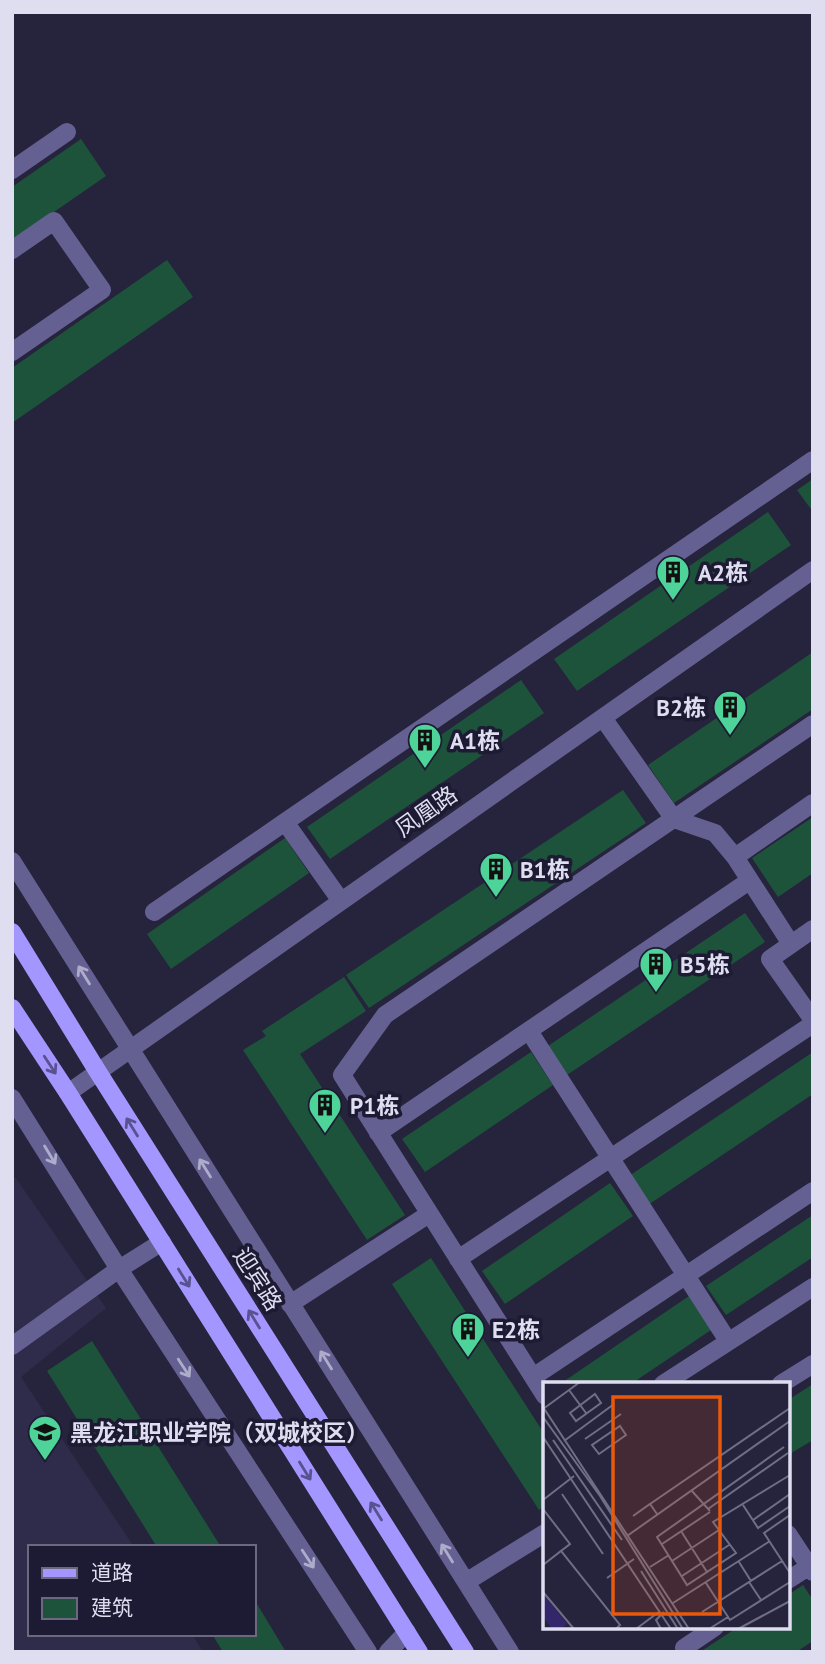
<svg xmlns="http://www.w3.org/2000/svg" width="825" height="1664" font-family="'PT Sans','Noto Sans SC',sans-serif">
  <style>
    .built { fill: #2f2b4a }
    .building { fill: #1e533b }
    .lines { fill: none; stroke-linecap: round; stroke-linejoin: round }
    .minor { stroke: #656092; stroke-width: 18 }
    .major { stroke: #a396ff; stroke-width: 18 }
    .oneway { stroke: #aeacca }
    .oneway2 { stroke: #59528f }
    .labels { text-anchor: middle; dominant-baseline: central; stroke-width: 7; stroke-linejoin: round; paint-order: stroke }
    .poi-label { font-size: 23px; font-weight: bold; fill: #dfdef0; stroke: #1d1a33; text-anchor: start }
    .street-label { font-size: 23px; fill: #dfdef0; stroke: #1d1a33 }
    .inset-road { fill: none; stroke: #706e85; stroke-width: 2 }
    .view { fill: #e8590c; fill-opacity: 0.15; stroke: #e8590c; stroke-width: 3.5 }
    .inset-edge { fill: none; stroke: #dfdef0; stroke-width: 3.5 }
  </style>
  <rect width="100%" height="100%" fill="#26233d"/>
  <path class="built" d="M15,1177L106,1308L21,1377L134,1547H30V1634H192L203,1652H12V1179Z"/>
  <path class="building" d="M81,139L106,176L12,241V187Z
    M167,260L193,297L12,423V368Z
    M813,479V512L797,490Z
    M768,512L791,545L577,691L554,659Z
    M813,652V709L674,803L648,765Z
    M521,680L544,713L330,859L307,827Z
    M623,790L646,823L369,1008L346,975Z
    M813,817V873L778,897L752,858Z
    M285,838L309,873L171,969L147,934Z
    M745,913L765,942L567,1075L548,1046Z
    M344,977L366,1011L300,1054L405,1215L367,1240L243,1050L266,1036L262,1031Z
    M531,1052L553,1085L425,1172L402,1139Z
    M813,1052V1094L648,1205L629,1176Z
    M610,1183L633,1216L505,1304L482,1271Z
    M813,1215V1257L726,1315L706,1286Z
    M431,1258L545,1435V1506L539,1510L392,1284Z
    M689,1296L711,1330L631,1384H560Z
    M92,1341L221,1547H157L47,1371Z
    M813,1384V1440L788,1455V1400Z
    M803,1585L813,1600V1641L796,1652H700L738,1627H788V1595Z
    M254,1599L286,1652H223L212,1634H254Z"/>
  <g class="lines">
    <path class="minor" d="M12,170L67,132
      M12,250L54,221L102,290L12,352
      M603,718L674,819L715,833L735,857L791,944
      M285,822L813,460
      M735,857L813,803
      M12,861L510,1652
      M154,912L285,822L341,901
      M813,929L770,959L813,1020
      M529,1031L728,1341
      M68,1093L813,570
      M12,1098L119,1269L368,1652
      M378,1133L749,881
      M458,1259L813,1024
      M290,1304L429,1214
      M12,1346L119,1269L162,1242
      M533,1377L813,1191
      M663,1384L813,1287
      M781,1384L813,1364
      M545,1396L342,1075L385,1015L813,724
      M788,1534L813,1572
      M788,1580L813,1564
      M466,1582L545,1533
      M684,1648L715,1627
      M388,1652L407,1632"/>
    <path class="major" d="M12,932L98,1072L465,1652
      M12,1008L68,1093L419,1652"/>
  </g>
  <defs><path id="oneway-shaft" d="M-6 0H5M1.5-3L5.5 0L1.5 3" fill="none" stroke-width="1.6" stroke-linecap="round" stroke-linejoin="round" transform="scale(1.75)"/></defs>
  <g class="oneway">
    <use href="#oneway-shaft" transform="translate(84 975) rotate(-122)"/>
    <use href="#oneway-shaft" transform="translate(50 1155) rotate(59)"/>
    <use href="#oneway-shaft" transform="translate(205 1168) rotate(-122)"/>
    <use href="#oneway-shaft" transform="translate(326 1360) rotate(-122)"/>
    <use href="#oneway-shaft" transform="translate(184 1368) rotate(57)"/>
    <use href="#oneway-shaft" transform="translate(447 1553) rotate(-122)"/>
    <use href="#oneway-shaft" transform="translate(308 1559) rotate(57)"/>
  </g>
  <g class="oneway2">
    <use href="#oneway-shaft" transform="translate(50 1065) rotate(57)"/>
    <use href="#oneway-shaft" transform="translate(132 1127) rotate(-122)"/>
    <use href="#oneway-shaft" transform="translate(184 1278) rotate(58)"/>
    <use href="#oneway-shaft" transform="translate(254 1319) rotate(-122)"/>
    <use href="#oneway-shaft" transform="translate(305 1471) rotate(58)"/>
    <use href="#oneway-shaft" transform="translate(376 1511) rotate(-122)"/>
  </g>
  <defs>
    <symbol id="building-pin" viewBox="-11 -11 22 30"><path d="M0 17L-7.5 6A9.5 9.5 0 1 1 7.5 6Z" fill="#4ed399" stroke="#1d1a33"/><path d="M-4-6H4V6H1V3H-1V6H-4ZM-2.5-4.3h1.7v1.8h-1.7ZM.8-4.3h1.7v1.8H.8ZM-2.5-1h1.7V.8h-1.7ZM.8-1h1.7V.8H.8Z" fill="#111"/></symbol>
    <symbol id="university-pin" viewBox="-11 -11 22 30"><path d="M0 17L-7.5 6A9.5 9.5 0 1 1 7.5 6Z" fill="#4ed399" stroke="#1d1a33"/><path d="M0-5L7-2L0 1L-7-2ZM-4 1L0 2.5L4 1V4Q0 6-4 4Z" fill="#111"/></symbol>
  </defs>
  <g fill-rule="evenodd">
    <use href="#building-pin" x="654" y="553" width="38" height="52"/>
    <use href="#building-pin" x="711" y="688" width="38" height="52"/>
    <use href="#building-pin" x="406" y="721" width="38" height="52"/>
    <use href="#building-pin" x="477" y="850" width="38" height="52"/>
    <use href="#building-pin" x="637" y="945" width="38" height="52"/>
    <use href="#building-pin" x="306" y="1086" width="38" height="52"/>
    <use href="#building-pin" x="449" y="1310" width="38" height="52"/>
    <use href="#university-pin" x="26" y="1413" width="38" height="52"/>
  </g>
  <g class="labels">
    <g class="poi-label">
      <text x="698" y="572">A2栋</text>
      <text x="706" y="707" text-anchor="end">B2栋</text>
      <text x="450" y="740">A1栋</text>
      <text x="520" y="869">B1栋</text>
      <text x="680" y="964">B5栋</text>
      <text x="350" y="1105">P1栋</text>
      <text x="492" y="1329">E2栋</text>
      <text x="70" y="1432">黑龙江职业学院（双城校区）</text>
    </g>
    <g class="street-label">
      <text transform="translate(426 811) rotate(-35)">凤凰路</text>
      <text transform="translate(258 1279) rotate(58)">迎宾路</text>
    </g>
  </g>
  <g transform="translate(543 1382)">
    <rect width="247" height="247" fill="#26233d"/>
    <path d="M0,212L24,242L18,247H9L0,235Z" fill="#34266a"/>
    <path class="inset-road" d="M26,8L43,31M52,12L58,21L33,39L27,31ZM0,25L146,247M0,27L37,0M0,35L57,114L140,247M77,44L83,53L56,72L49,63ZM0,55L128,247M42,57L78,32M10,58L79,158M21,59L71,22M241,65L114,155L144,203L193,171L170,140L247,93M148,108L167,129M19,112L60,172M0,118L31,94M107,122L247,26M200,123L215,146L247,124M0,127L27,162L18,169M165,127L245,71M247,133L221,151L247,191M90,134L107,122L114,132M210,138L247,112M138,149L164,190M84,154L247,39M119,162L167,130M129,179L176,148M196,180L208,199M0,183L18,169L77,243L73,247M107,185L126,173M98,189L135,247M139,194L186,163M64,196L91,177M206,200L218,218M163,201L187,238L247,200M0,210L31,247M130,221L227,159M159,230L239,179M93,247L117,229M118,247L113,238L121,230M166,247L185,235M195,247L247,219"/>
    <path class="view" d="M70,15H177V232H70Z"/>
    <rect width="247" height="247" class="inset-edge"/>
  </g>
  <rect width="825" height="1664" fill="none" stroke="#dfdef0" stroke-width="28"/>
  <rect x="28" y="1545" width="228" height="91" fill="#1d1a33" stroke="#6b687f" stroke-width="2"/>
  <rect x="42" y="1568" width="35" height="10" fill="#a396ff" stroke="#6b687f" stroke-width="2"/>
  <text x="91" y="1580" font-size="21" fill="#dfdef0">道路</text>
  <rect x="42" y="1598" width="35" height="21" fill="#1e533b" stroke="#6b687f" stroke-width="2"/>
  <text x="91" y="1615" font-size="21" fill="#dfdef0">建筑</text>
</svg>
